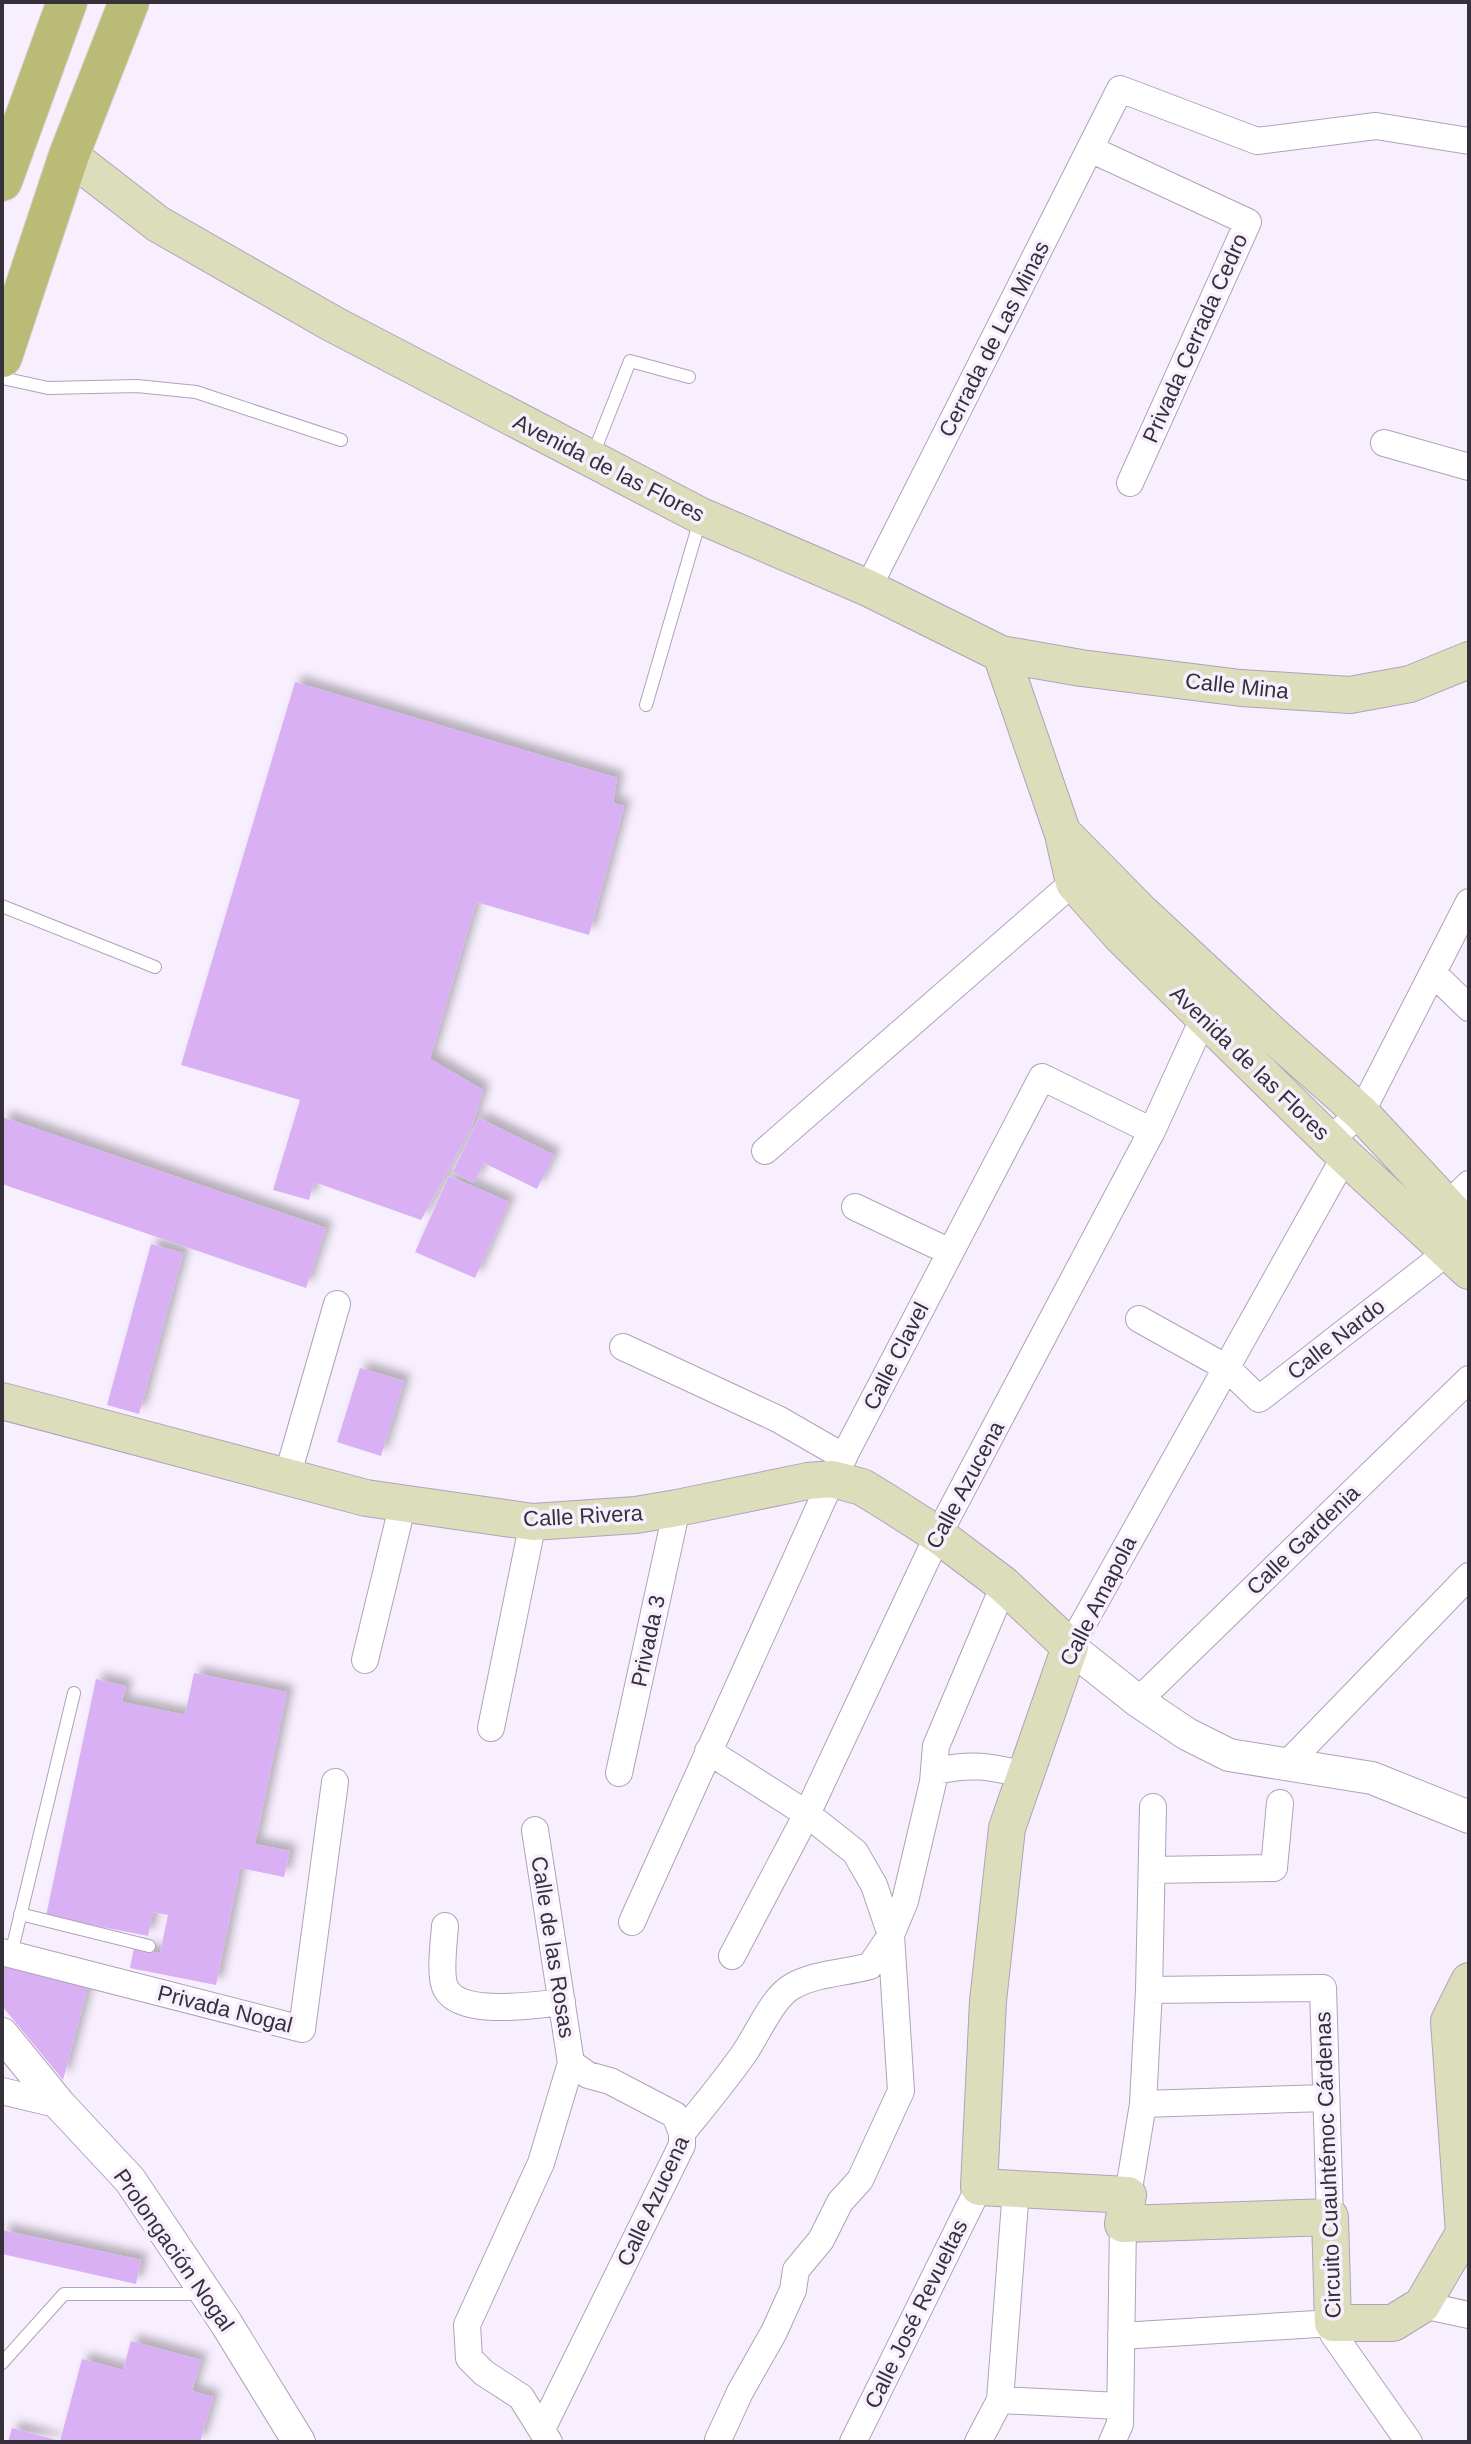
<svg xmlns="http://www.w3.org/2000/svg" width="1471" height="2444" font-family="Helvetica,sans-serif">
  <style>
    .building { fill: #d9b0f4; filter: url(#shadow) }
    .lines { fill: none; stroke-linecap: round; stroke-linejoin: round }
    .service-casing { stroke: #b0a2b9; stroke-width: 14 }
    .minor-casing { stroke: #b0a2b9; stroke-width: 28 }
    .tertiary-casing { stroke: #b0a2b9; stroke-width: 34 }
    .secondary-casing { stroke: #b0a2b9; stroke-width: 38 }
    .primary-casing { stroke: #d7d6d7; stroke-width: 42 }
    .service { stroke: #fff; stroke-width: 12 }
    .minor { stroke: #fff; stroke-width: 26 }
    .tertiary { stroke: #fff; stroke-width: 32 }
    .secondary { stroke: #dcddbb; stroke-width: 36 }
    .primary { stroke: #b9bb77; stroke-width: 40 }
    .labels { text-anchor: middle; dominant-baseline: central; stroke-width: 7; stroke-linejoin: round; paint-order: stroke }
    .street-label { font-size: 22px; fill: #353039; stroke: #f8effe }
  </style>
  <defs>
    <filter id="shadow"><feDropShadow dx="7" dy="-7" stdDeviation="4" flood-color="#0004"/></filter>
  </defs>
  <rect width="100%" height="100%" fill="#f8effe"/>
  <path class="building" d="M295,682L617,778L613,803L624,806L589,935L476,902L430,1059L483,1090L472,1126L421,1220L314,1182L309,1200L273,1190L300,1100L181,1065Z
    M2,1117L326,1228L306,1288L2,1184Z
    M479,1118L554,1155L537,1189L484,1163L474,1183L453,1172Z
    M449,1176L509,1202L475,1278L415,1252Z
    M151,1244L183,1253L139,1414L107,1405Z
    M360,1368L404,1381L381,1456L337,1442Z
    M194,1673L287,1692L255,1844L290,1851L284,1877L240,1868L216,1985L130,1968L134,1948L160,1953L168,1915L153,1912L148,1936L46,1916L96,1679L126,1686L122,1702L185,1715Z
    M2,1964L88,1986L63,2080L2,2006Z
    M2,2230L141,2260L136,2284L2,2254Z
    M131,2341L201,2360L192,2391L213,2397L200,2442H8L12,2428L60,2441L82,2359L123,2370Z"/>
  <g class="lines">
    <defs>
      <path id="service" d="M2,378L48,388L137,386L196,392L341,440
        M592,457L630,361L689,377
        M646,705L700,520
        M2,906L155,967
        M20,1914L149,1946
        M11,1954L74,1693
        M2,2363L64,2294H204"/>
      <path id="minor" d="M1090,149L1248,222L1130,483
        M1384,443L1469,467
        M868,588L1120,89L1257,141L1376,126L1469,141
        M1433,973L1469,1008
        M1329,1140L1361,1113L1469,902
        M765,1151L1084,873
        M855,1207L950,1252
        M1435,1218L1469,1184
        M1139,1319L1227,1368L1259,1399L1449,1251
        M623,1347L778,1419L844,1457
        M287,1477L337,1304
        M1070,1647L1345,1156
        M365,1660L403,1503
        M1138,1701L1469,1379
        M491,1728L533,1522
        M708,1751L807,1814L855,1852L874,1885L891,1935L901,2091L860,2180L840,2202L821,2240L796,2270L793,2290L774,2332L740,2392L718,2440
        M1287,1764L1469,1576
        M935,1771C972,1763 989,1766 1026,1775
        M619,1773L677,1508
        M535,1830L571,2063L541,2163L467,2325L469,2358L484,2373L521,2397L549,2442
        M1152,1870L1274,1868L1280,1803
        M632,1922L832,1479L1042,1077L1152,1131
        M445,1926C444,1941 439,1977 446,1989C462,2017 535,2005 562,2002
        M2,1952L302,2029L335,1782
        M732,1956L807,1814L938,1535L1152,1131L1204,1017
        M1149,1990L1323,1988L1330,2217
        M571,2063L588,2075L610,2081L675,2115L682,2133
        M2,2091L60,2105
        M1143,2104L1325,2098
        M1128,2195L1143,2104L1149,1990L1153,1807
        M1422,2305L1469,2315
        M1121,2336L1333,2323V2334L1409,2442
        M1000,2400L1119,2406
        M542,2429L682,2145V2133C703,2107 724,2082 743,2055C757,2036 772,1997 793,1986C816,1973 845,1973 870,1966L891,1935L905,1901L933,1782L936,1746L1004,1585
        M853,2442L979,2187
        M978,2442L1000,2400L1016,2189
        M1112,2442L1120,2424L1123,2224"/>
      <path id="tertiary" d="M1070,1647L1138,1701L1187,1734L1229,1755L1372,1778L1469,1817
        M2,2034L60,2105L130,2180L226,2323L299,2442"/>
      <path id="secondary" d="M69,155L158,224L333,324L701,516L868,588L1001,654L1081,668L1241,688L1350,695L1410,684L1469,660
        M1001,654L1063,834L1074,883L1121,936L1345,1156L1469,1271
        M1065,835L1142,913L1273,1035L1361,1113L1469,1229
        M2,1401L366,1498L533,1522L636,1515L677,1508L808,1481L832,1479L862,1487L885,1501L938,1535L1004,1585L1070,1647L1007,1828L988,2001L979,2187L1128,2195L1123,2224L1330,2217L1333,2323H1393L1422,2305L1464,2233L1449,2021L1469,1981"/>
      <path id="primary" d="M2,181L67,2
        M2,357L69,155L129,2"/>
    </defs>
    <use href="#service" class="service-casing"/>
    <use href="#minor" class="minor-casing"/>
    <use href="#tertiary" class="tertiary-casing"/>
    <use href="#secondary" class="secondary-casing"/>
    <use href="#primary" class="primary-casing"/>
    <use href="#service" class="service"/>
    <use href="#minor" class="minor"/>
    <use href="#tertiary" class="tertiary"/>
    <use href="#secondary" class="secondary"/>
    <use href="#primary" class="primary"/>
  </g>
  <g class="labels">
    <g class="street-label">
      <text transform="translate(1195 338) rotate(-66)">Privada Cerrada Cedro</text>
      <text transform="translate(994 339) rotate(-63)">Cerrada de Las Minas</text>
      <text transform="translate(609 468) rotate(27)">Avenida de las Flores</text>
      <text transform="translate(1237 686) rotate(6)">Calle Mina</text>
      <text transform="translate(1250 1063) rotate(44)">Avenida de las Flores</text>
      <text transform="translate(1336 1339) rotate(-38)">Calle Nardo</text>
      <text transform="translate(896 1356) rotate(-63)">Calle Clavel</text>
      <text transform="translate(965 1485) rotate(-62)">Calle Azucena</text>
      <text transform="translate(583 1516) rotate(-3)">Calle Rivera</text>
      <text transform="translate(1303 1540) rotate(-44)">Calle Gardenia</text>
      <text transform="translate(1098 1601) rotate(-63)">Calle Amapola</text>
      <text transform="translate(648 1641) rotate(-78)">Privada 3</text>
      <text transform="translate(553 1947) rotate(81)">Calle de las Rosas</text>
      <text transform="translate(225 2009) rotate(14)">Privada Nogal</text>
      <text transform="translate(1328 2165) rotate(-92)">Circuito Cuauhtémoc Cárdenas</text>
      <text transform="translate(653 2201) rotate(-65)">Calle Azucena</text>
      <text transform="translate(174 2250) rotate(55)">Prolongación Nogal</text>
      <text transform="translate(916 2314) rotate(-64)">Calle José Revueltas</text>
    </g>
  </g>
  <rect width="1471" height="2444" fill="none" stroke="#353039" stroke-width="8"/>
</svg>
